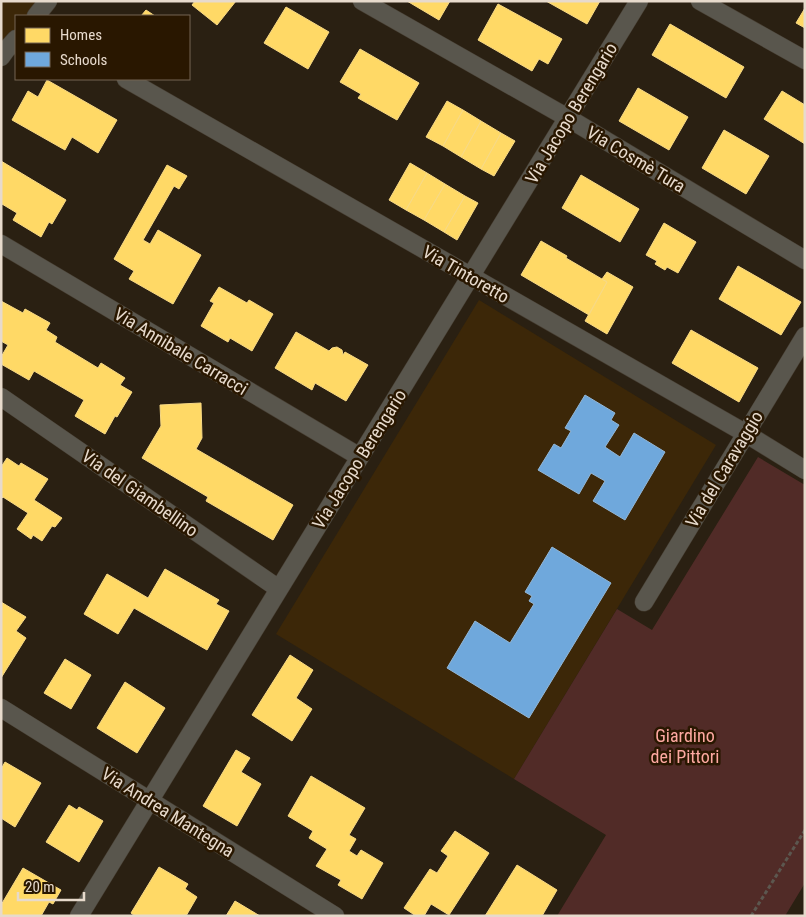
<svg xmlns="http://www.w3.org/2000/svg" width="806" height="917" font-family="'Roboto Condensed',sans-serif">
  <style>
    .built { fill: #3c2708 }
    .green { fill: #512b27 }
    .homes { fill: #ffd966; stroke: #f8d985 }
    .schools { fill: #6fa8dc; stroke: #93b7d7 }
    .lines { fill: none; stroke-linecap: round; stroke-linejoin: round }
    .minor-casing { stroke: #463d31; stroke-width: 19 }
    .path { stroke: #5c574f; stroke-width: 3; stroke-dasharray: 4 2.5; stroke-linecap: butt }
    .minor { stroke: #59564d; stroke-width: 18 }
    .labels { text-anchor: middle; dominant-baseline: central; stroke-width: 5; stroke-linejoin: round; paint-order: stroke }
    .street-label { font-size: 18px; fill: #e7dacc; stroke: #291700 }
    .park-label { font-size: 18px; fill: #fea9a1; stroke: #291700 }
  </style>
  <rect width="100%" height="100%" fill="#2a2012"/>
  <path class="built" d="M1,1H46L33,16H16V36L1,53Z
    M479,300L716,445L514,779L276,634Z"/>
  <path class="green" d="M758,457L805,485V883L785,916H557L606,835L514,779L617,609L652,630Z"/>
  <path class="homes" d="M195,1H236L217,25L192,5Z
    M407,1H450L439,20Z
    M546,1H600L587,24Z
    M498,4L562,39L548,64L539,59L532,71L478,40Z
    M286,7L329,32L308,69L264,43Z
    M805,8V28L796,23Z
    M146,10L155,16H141Z
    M670,24L744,67L726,98L652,55Z
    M360,49L419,83L397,120L358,98L361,94L340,82Z
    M47,80L117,120L98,153L72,137L65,150L12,120L28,91L38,97Z
    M638,88L688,117L669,150L619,121Z
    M782,91L805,105V144L764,119Z
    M447,101L463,110L443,146L426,137Z
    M463,110L481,121L461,157L443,146Z
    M481,121L501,133L481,169L461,157Z
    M724,130L769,156L746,194L702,168Z
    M501,133L515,141L494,176L481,169Z
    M1,161L66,200L52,224L49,222L41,237L13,220L17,213L2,204L1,206Z
    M410,163L427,173L406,210L389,200Z
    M167,165L187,176L179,189L174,186L143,240L150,244L158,230L201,255L173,304L129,279L134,271L114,259Z
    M427,173L445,184L424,220L406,210Z
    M581,175L639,209L620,242L562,208Z
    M445,184L465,196L444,232L424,220Z
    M465,196L478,203L457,240L444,232Z
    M664,223L696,242L678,273L667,267L665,270L655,264L657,261L646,255Z
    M541,241L567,256L566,258L607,282L589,315L521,275Z
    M738,266L801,302L781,335L719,299Z
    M607,272L633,287L607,334L585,321L607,282L602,279Z
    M219,287L247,303L249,300L273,314L252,351L230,338L228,342L201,326L214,303L210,301Z
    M1,301L23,313L25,309L50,323L46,330L57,337L55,342L98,368L101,363L125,378L120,385L132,392L117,417L115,416L105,434L75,416L84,400L34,371L29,380L1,364V357L8,345L1,341Z
    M691,330L758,368L739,402L672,363Z
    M296,332L329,351L332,348L337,347L342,350L343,355L345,352L368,365L346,401L315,383L312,390L275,368Z
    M201,403L202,438L196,449L293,505L273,540L206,501L208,497L142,458L161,426L160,405Z
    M7,458L19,466L21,463L48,479L34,500L62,518L55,527L52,526L42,541L33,535L31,539L17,529L28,513L3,497L1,499V467Z
    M165,569L219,600L216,604L229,611L207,650L134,608L118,634L84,614L107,574L148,598Z
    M1,602L26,617L16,631L26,638L1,678Z
    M290,655L313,670L296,698L312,709L292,741L252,715Z
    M65,659L91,675L71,709L44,693Z
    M125,682L165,708L137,753L97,728Z
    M236,750L250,758L241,772L261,784L237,826L203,806Z
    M5,762L41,783L15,827L1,818V769Z
    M311,776L365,808L349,835L356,839L349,851L357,856L361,850L383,863L362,899L338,885L341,880L316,866L327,849L309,838L313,831L288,816Z
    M69,805L77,810L79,807L103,821L79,862L46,842Z
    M455,831L489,853L449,915L431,904L424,916H416L404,908L430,869L437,873L448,856L441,851Z
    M517,865L557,890L542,916H485Z
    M159,867L188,884L185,889L197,897L186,916H135L131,913Z
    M23,868L61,890L53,904L49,902L41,916H1V905Z
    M235,901L260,916H226Z"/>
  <path class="schools" d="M585,395L615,413L611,420L619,425L605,447L620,457L634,433L665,452L625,520L593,501L605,481L591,473L579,494L538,470L554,444L561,448L571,431L565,428Z
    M552,547L611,583L529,718L447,668L475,621L510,643L534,604L529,601L532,596L525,592Z"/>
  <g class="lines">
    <defs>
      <path id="minor" d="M362,1L568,118L805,260
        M700,1L805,60
        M36,16L48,1
        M1,57L6,50L16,39
        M126,79L745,433L805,470
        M1,244L360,457
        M1,397L279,589
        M644,602L805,336
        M1,708L335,916
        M79,916L639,1"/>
    </defs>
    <use href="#minor" class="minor-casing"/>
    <path class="path" d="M751,916L805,830"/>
    <use href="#minor" class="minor"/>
  </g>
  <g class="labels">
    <g class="street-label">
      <text transform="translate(571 113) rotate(-59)">Via Jacopo Berengario</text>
      <text transform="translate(636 159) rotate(31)">Via Cosmè Tura</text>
      <text transform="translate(466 274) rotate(30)">Via Tintoretto</text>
      <text transform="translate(181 351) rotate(31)">Via Annibale Carracci</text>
      <text transform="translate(359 459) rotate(-58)">Via Jacopo Berengario</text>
      <text transform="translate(724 469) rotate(-59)">Via del Caravaggio</text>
      <text transform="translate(140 493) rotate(35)">Via del Giambellino</text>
      <text transform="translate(168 812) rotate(32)">Via Andrea Mantegna</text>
    </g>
    <g class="park-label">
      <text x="685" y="735">Giardino<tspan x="685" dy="21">dei Pittori</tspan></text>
    </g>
  </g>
  <rect width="806" height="917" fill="none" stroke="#e7dacc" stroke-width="5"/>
  <rect x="15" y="15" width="175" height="65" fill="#291700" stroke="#756552"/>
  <rect x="25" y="28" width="25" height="15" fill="#ffd966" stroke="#756552"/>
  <text x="60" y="40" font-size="15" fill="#e7dacc">Homes</text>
  <rect x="25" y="52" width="25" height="15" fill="#6fa8dc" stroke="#756552"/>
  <text x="60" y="65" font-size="15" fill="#e7dacc">Schools</text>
  <path d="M18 892v8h66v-8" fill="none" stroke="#e7dacc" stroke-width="2.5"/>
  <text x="25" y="892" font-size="15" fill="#e7dacc" stroke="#291700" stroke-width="4" paint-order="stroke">20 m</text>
</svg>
